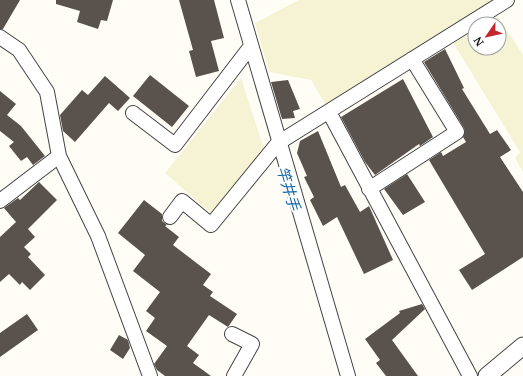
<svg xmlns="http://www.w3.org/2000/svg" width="523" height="376" font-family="'PT Serif','Noto Sans JP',serif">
<rect width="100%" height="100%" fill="#fffdf5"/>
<!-- farmland -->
<path fill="#f6f3d4" d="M 299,0 L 493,0 L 327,107 L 311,80 L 269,72 L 255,23 Z
M 495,12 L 523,55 L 523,172 L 515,158 L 520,152 L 452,41 L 475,26 L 475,48 L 499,48 L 499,24 L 478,24 Z
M 241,78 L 264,149 L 211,213 L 165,173 Z"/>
<!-- building -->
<path fill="#5a524d" d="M 0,0 L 20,0 L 3,29 L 0,29 Z
M 56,0 L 113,0 L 107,21 L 101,20 L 98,29 L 77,22 L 80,11 L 56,4 Z
M 179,0 L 214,0 L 224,38 L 211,41 L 219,71 L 196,77 L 189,51 L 193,50 Z
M 445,49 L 464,88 L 462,89 L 490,134 L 497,130 L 511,150 L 500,157 L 523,192 L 523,257 L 472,290 L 459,270 L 485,254 L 429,160 L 441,152 L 443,156 L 466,142 L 463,137 L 465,132 L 464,128 L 424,62 Z
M 150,75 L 189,106 L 172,127 L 133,96 Z
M 105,76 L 130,98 L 118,111 L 109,103 L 75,142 L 63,131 L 60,115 L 82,90 L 88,95 Z
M 403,79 L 433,137 L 420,146 L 419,144 L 375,175 L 365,162 L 341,117 Z
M 288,80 L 300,109 L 293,111 L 295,118 L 282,119 L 271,82 Z
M 0,91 L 16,104 L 7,115 L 21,126 L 45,156 L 33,165 L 27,157 L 21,161 L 9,146 L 14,142 L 0,131 Z
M 318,131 L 341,187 L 345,185 L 360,212 L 369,206 L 393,260 L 364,274 L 337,217 L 323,226 L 310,200 L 314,197 L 304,177 L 307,176 L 297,153 L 300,141 Z
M 407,174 L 425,202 L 403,215 L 384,189 Z
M 39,182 L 57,200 L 28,229 L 35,237 L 24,247 L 31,254 L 28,257 L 45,275 L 30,290 L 22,282 L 20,285 L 9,274 L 0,282 L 0,237 L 16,222 L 4,208 L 18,198 L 20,200 Z
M 144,200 L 162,214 L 162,221 L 167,225 L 165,226 L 179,237 L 173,245 L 211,274 L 203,285 L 213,292 L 210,296 L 237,314 L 228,327 L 209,315 L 187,346 L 199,355 L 193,363 L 211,376 L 165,376 L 157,370 L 154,364 L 167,346 L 146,331 L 155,318 L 146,311 L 160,292 L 133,271 L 145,255 L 118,233 Z
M 422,304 L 425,309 L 392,340 L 418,376 L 386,376 L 376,363 L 380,360 L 365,339 L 400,313 L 399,311 Z
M 27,314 L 38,330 L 0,357 L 0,333 Z
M 119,335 L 128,340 L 130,348 L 123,359 L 110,350 Z"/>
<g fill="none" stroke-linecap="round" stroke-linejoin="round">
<defs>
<path id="minor" d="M 238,0 L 348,376
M 0,37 L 19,50 L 47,92 L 59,156 L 98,236 L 150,376
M 329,112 L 470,376
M 133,113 L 175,145 L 251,46
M 369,189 L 457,132 L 412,59
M 0,201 L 59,156
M 170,217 L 182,201 L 211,225 L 278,143 L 507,0
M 232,334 L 252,344 L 234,376"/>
<path id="tertiary" d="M 487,376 L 523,346"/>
</defs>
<!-- minor casing -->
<use href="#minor" stroke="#444" stroke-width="16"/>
<!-- tertiary casing -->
<use href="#tertiary" stroke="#444" stroke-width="19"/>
<!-- minor -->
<use href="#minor" stroke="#fff" stroke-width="14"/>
<!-- tertiary -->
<use href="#tertiary" stroke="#fff" stroke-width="17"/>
</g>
<g text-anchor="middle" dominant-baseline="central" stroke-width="4" stroke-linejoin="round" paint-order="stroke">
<!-- water labels -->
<g font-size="15" font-style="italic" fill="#1768a6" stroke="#fff">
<text transform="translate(289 188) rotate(73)">竿井手</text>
</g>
</g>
<!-- north arrow -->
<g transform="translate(487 36) rotate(236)"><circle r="19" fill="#ffffff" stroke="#a0a0a0"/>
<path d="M0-3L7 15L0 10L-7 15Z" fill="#c4262e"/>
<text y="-6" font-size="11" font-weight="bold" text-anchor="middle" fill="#111111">N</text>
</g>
</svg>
